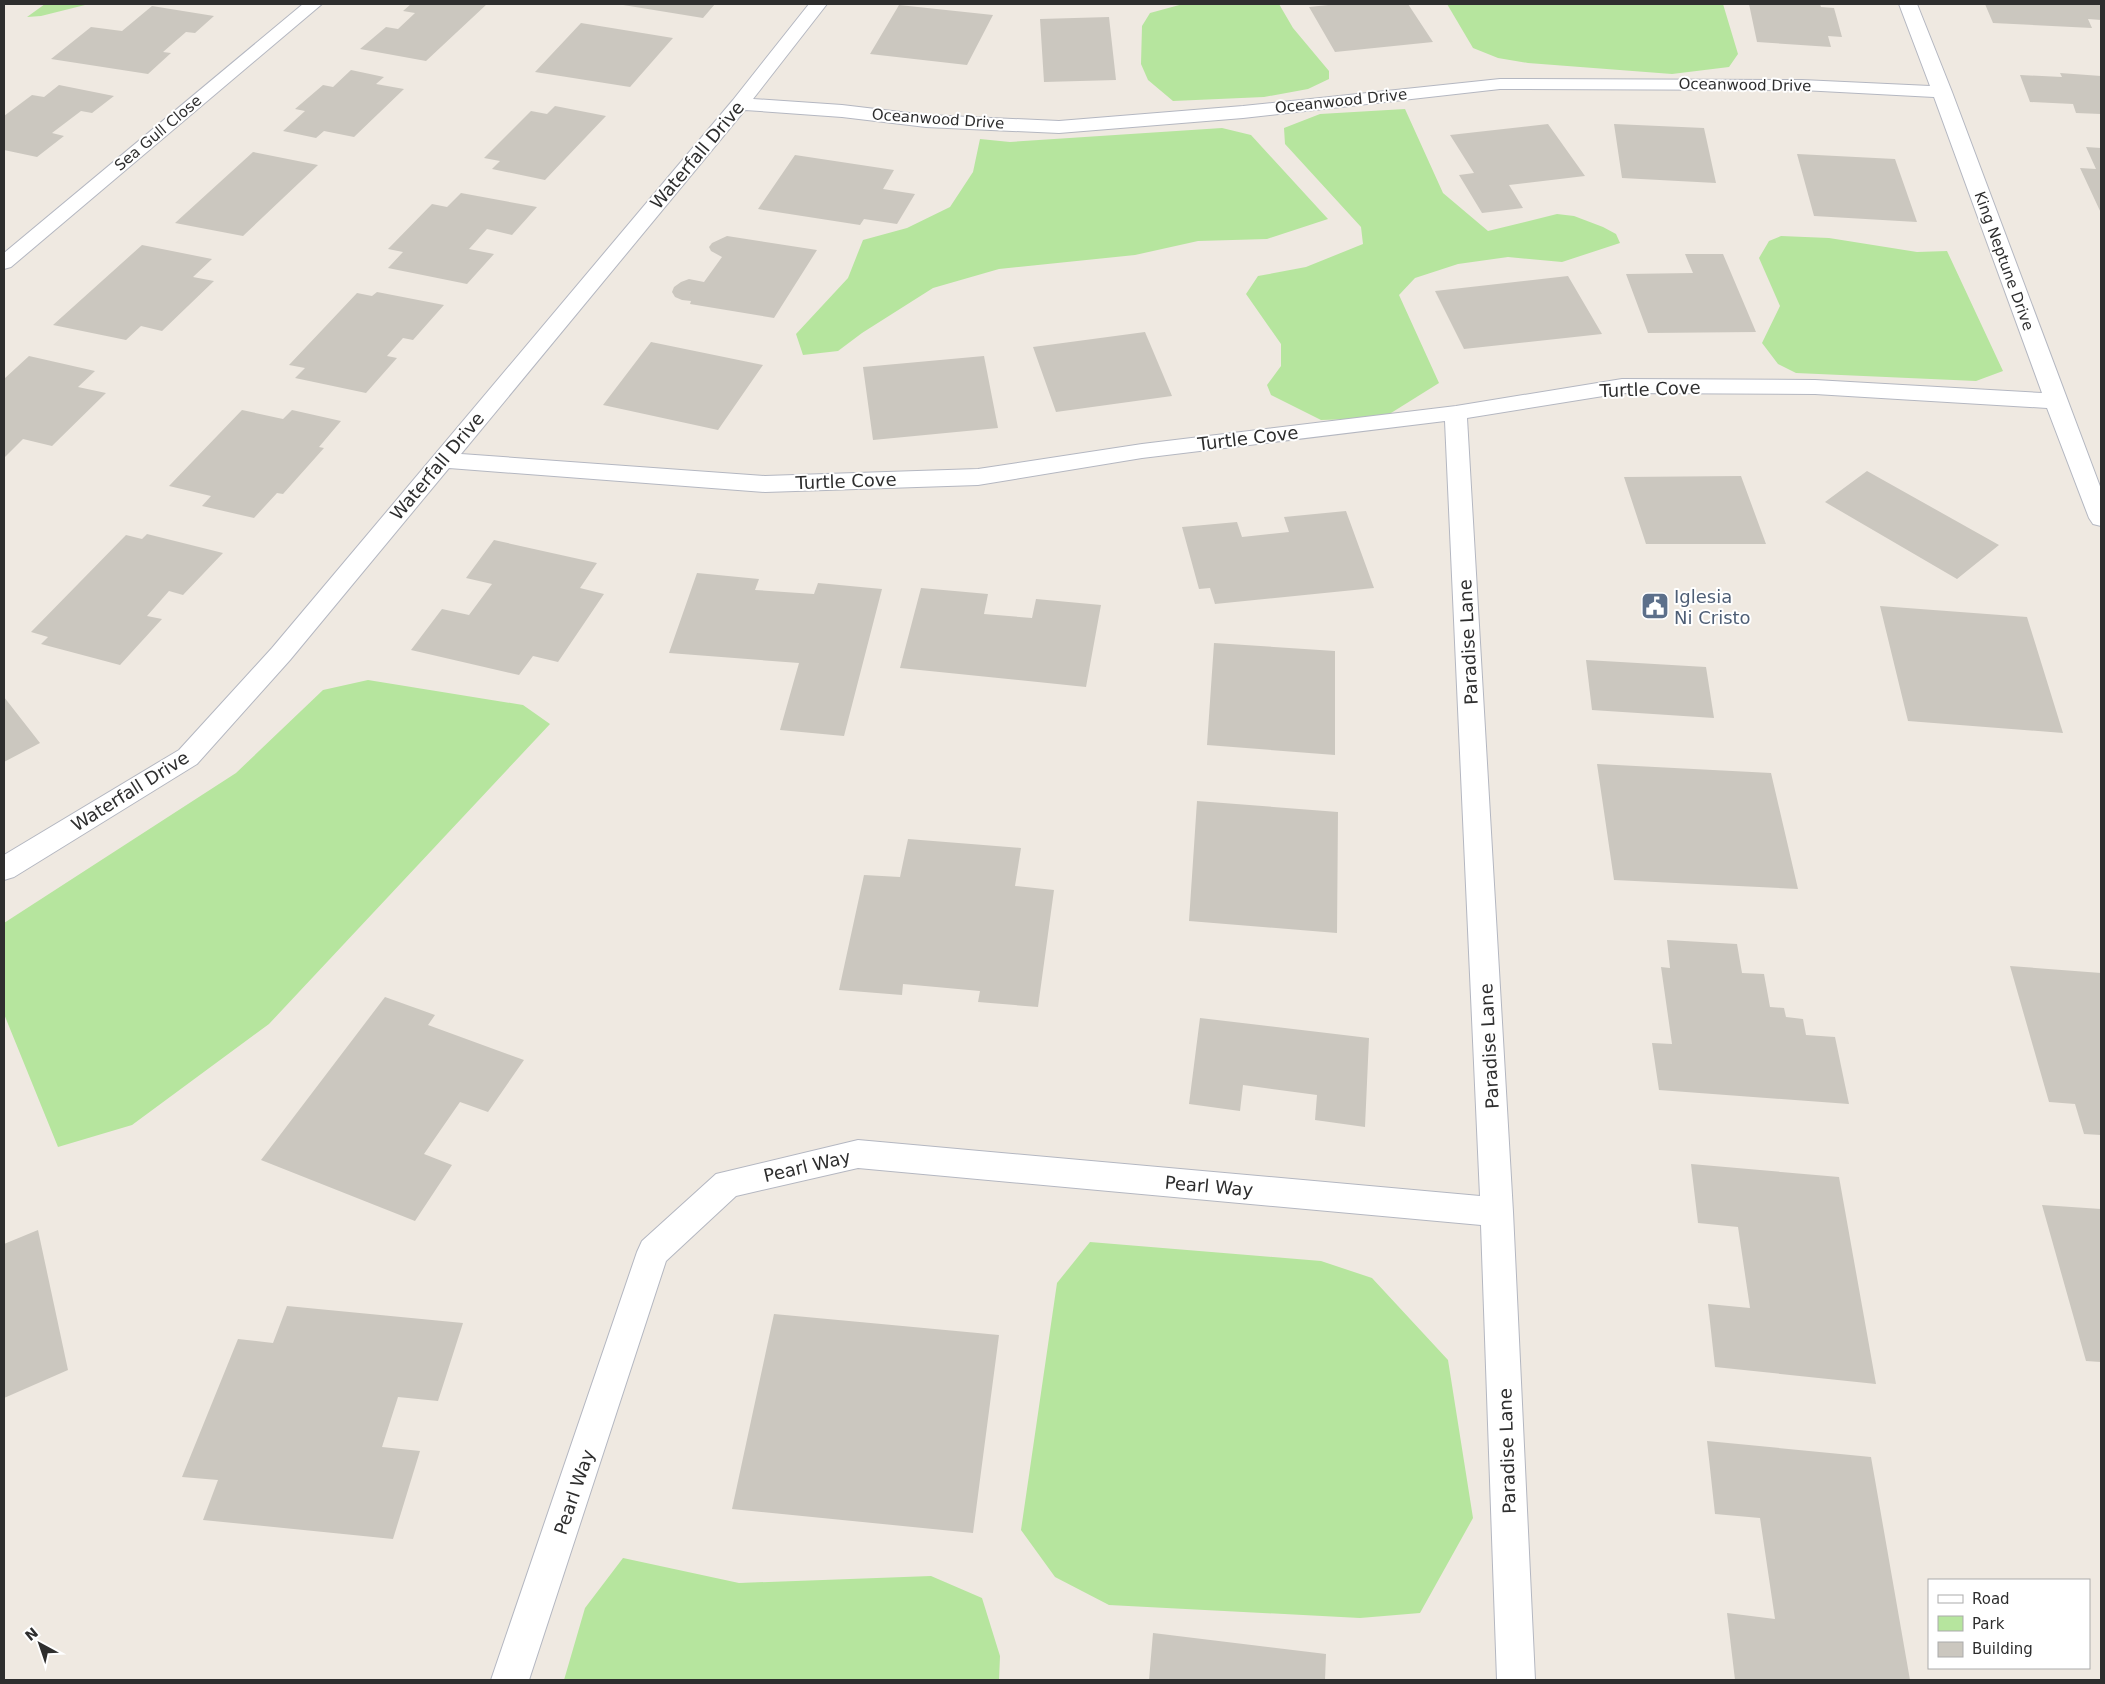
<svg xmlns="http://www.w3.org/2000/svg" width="2105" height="1684" font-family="'DejaVu Sans',sans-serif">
<rect width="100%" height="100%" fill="#efe9e1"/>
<!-- green -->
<path fill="#b6e59e" d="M 45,4 L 89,4 L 41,16 L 27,17 Z
M 1183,4 L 1279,4 L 1293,28 L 1329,71 L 1329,79 L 1308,89 L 1264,97 L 1173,101 L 1148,80 L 1141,64 L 1142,26 L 1150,13 Z
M 1447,4 L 1723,4 L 1738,54 L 1729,67 L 1672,74 L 1528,63 L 1498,58 L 1473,48 Z
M 1405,109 L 1443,193 L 1488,231 L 1557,214 L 1574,216 L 1603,227 L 1616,234 L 1620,243 L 1562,262 L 1508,257 L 1458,264 L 1415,278 L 1399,295 L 1439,383 L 1383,418 L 1321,420 L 1271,395 L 1267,385 L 1281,366 L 1281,344 L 1246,294 L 1258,276 L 1306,267 L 1363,244 L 1361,227 L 1285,144 L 1284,128 L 1320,114 Z
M 1222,128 L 1251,135 L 1328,219 L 1267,239 L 1198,241 L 1135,255 L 999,269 L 933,288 L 862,333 L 838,351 L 803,355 L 796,334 L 848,278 L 863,240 L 907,228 L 950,207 L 973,172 L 980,139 L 1010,142 Z
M 1781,236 L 1829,238 L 1917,252 L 1947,251 L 2003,371 L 1976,381 L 1796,373 L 1778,364 L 1762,343 L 1780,306 L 1759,258 L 1769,241 Z
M 368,680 L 523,705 L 550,724 L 269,1024 L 132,1125 L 58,1147 L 4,1014 L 4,923 L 236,773 L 323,690 Z
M 1090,1242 L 1321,1261 L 1372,1278 L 1448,1360 L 1473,1518 L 1420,1613 L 1360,1618 L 1109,1605 L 1055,1577 L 1021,1530 L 1057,1283 Z
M 623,1558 L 739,1583 L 931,1576 L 982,1598 L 1000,1656 L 999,1680 L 564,1680 L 585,1608 Z"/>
<!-- building -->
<path fill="#cbc7bf" d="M 411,4 L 487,4 L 426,61 L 360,49 L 386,27 L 398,29 L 415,13 L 403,11 Z
M 617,4 L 715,4 L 703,18 Z
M 1338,4 L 1408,4 L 1433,42 L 1335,52 L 1309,7 Z
M 1749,4 L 1820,4 L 1821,7 L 1834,8 L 1842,37 L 1828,36 L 1831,47 L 1757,42 Z
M 1985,4 L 2101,4 L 2101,20 L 2088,19 L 2092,28 L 1993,23 Z
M 899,5 L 993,15 L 967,65 L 870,54 Z
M 152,6 L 214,16 L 195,33 L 186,32 L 163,52 L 171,53 L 148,74 L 51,59 L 91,27 L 122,31 Z
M 1109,17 L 1116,80 L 1044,82 L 1040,19 Z
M 581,23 L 673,38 L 630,87 L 535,72 Z
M 351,70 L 384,77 L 376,84 L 404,89 L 354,137 L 324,131 L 316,138 L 283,131 L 305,111 L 295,109 L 323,85 L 333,87 Z
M 2060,73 L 2101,76 L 2101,114 L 2076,113 L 2073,104 L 2030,102 L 2020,75 L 2062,77 Z
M 59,85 L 114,96 L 92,113 L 81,111 L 52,133 L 64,136 L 37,157 L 4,150 L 4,116 L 32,95 L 44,97 Z
M 555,106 L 606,116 L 545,180 L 492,169 L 500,161 L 484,158 L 531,111 L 547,114 Z
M 1548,124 L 1585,176 L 1509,185 L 1523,208 L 1482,213 L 1459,175 L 1474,173 L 1450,135 Z
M 1614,124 L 1704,128 L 1716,183 L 1622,178 Z
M 2086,147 L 2101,148 L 2101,213 L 2080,168 L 2096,169 Z
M 253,152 L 318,165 L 243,236 L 175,223 Z
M 1797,154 L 1895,159 L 1917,222 L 1814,216 Z
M 795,155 L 894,170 L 883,189 L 915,194 L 897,224 L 864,219 L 860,225 L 758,209 Z
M 461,193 L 537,207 L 512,235 L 487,229 L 469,249 L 494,254 L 467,284 L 388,268 L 403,252 L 388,249 L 432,204 L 447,207 Z
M 727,236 L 817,250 L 774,318 L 690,304 L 691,301 L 682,300 L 675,297 L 672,292 L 674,287 L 681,282 L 689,279 L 704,282 L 722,257 L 711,251 L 709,247 L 712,243 Z
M 142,245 L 212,259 L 193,277 L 214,281 L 162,331 L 141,326 L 126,340 L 53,325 Z
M 1685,254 L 1723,254 L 1756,332 L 1648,333 L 1626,274 L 1693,273 Z
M 1568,276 L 1602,334 L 1464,349 L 1435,291 Z
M 377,292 L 444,305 L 413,340 L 403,338 L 387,356 L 397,358 L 366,393 L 295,378 L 305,368 L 289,365 L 357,293 L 372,296 Z
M 1145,332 L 1172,396 L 1056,412 L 1033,347 Z
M 651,342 L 763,365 L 718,430 L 603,405 Z
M 29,356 L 95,371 L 78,387 L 106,393 L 52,446 L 23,439 L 4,458 L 4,379 Z
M 984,356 L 998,428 L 873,440 L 863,367 Z
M 242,410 L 283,419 L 292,410 L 341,421 L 319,447 L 324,448 L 283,494 L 277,493 L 254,518 L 202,506 L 211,496 L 169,486 Z
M 1867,471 L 1999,545 L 1957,579 L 1825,502 Z
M 1741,476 L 1766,544 L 1646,544 L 1624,477 Z
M 1346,511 L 1374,588 L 1215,604 L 1210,588 L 1199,589 L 1182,527 L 1237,522 L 1242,537 L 1289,532 L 1284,517 Z
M 147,534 L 223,553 L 183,595 L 169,591 L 147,616 L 162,619 L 120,665 L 41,644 L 48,637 L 31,632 L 126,535 L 142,539 Z
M 494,540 L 597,563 L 580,588 L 604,594 L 558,662 L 533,656 L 519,675 L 411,650 L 442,609 L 469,615 L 492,584 L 466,578 Z
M 697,573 L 759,579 L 755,590 L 814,594 L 818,583 L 882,589 L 844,736 L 780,730 L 799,663 L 669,653 Z
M 921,588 L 988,594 L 984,614 L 1032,618 L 1036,599 L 1101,605 L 1086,687 L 900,668 Z
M 1880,606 L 2027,617 L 2063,733 L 1908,721 Z
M 1214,643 L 1335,651 L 1335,755 L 1207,745 Z
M 1586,660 L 1706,667 L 1714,718 L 1592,710 Z
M 4,697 L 40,743 L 4,762 Z
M 1597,764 L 1771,773 L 1798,889 L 1614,880 Z
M 1197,801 L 1338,812 L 1337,933 L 1189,921 Z
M 908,839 L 1021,848 L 1015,886 L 1054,890 L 1038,1007 L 978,1002 L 980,991 L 903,984 L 902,995 L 839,990 L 864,875 L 900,877 Z
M 1667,940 L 1737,944 L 1742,973 L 1764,974 L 1770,1007 L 1784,1008 L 1786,1017 L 1803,1019 L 1806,1035 L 1835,1037 L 1849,1104 L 1659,1090 L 1652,1043 L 1672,1044 L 1661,967 L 1670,968 Z
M 2010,966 L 2101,973 L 2101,1135 L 2084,1134 L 2075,1104 L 2049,1102 Z
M 385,997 L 435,1015 L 428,1025 L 524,1060 L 488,1112 L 460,1102 L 424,1154 L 452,1165 L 415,1221 L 261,1160 Z
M 1200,1018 L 1369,1038 L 1365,1127 L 1315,1120 L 1317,1095 L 1243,1085 L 1240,1111 L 1189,1104 Z
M 1691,1164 L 1839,1177 L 1876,1384 L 1715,1367 L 1708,1304 L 1750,1308 L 1738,1227 L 1698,1223 Z
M 2042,1205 L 2101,1209 L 2101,1362 L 2086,1361 Z
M 38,1230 L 68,1370 L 4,1398 L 4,1244 Z
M 287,1306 L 463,1323 L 438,1401 L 398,1397 L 382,1447 L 420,1451 L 393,1539 L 203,1520 L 218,1480 L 182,1477 L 238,1339 L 273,1343 Z
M 774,1314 L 999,1335 L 973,1533 L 732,1509 Z
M 1707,1441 L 1871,1457 L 1910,1680 L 1735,1680 L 1727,1613 L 1775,1619 L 1760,1518 L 1715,1514 Z
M 1153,1633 L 1326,1654 L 1325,1680 L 1149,1680 Z"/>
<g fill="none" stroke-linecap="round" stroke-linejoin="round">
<defs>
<path id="minor" d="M 303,4 L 322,4 L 11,267 L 4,269 L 4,253 Z
M 809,4 L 827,4 L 753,99 L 842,105 L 926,115 L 1059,121 L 1243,106 L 1500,79 L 1802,80 L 1930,86 L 1899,4 L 1917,4 L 1952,92 L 2101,489 L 2101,526 L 2093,524 L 2089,518 L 2047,408 L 1815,394 L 1622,393 L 1467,418 L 1513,1212 L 1535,1680 L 1497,1680 L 1481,1225 L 858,1168 L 736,1196 L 666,1261 L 529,1680 L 491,1680 L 637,1252 L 642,1241 L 716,1174 L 858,1140 L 1480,1196 L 1445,421 L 1142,458 L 978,485 L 765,492 L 449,468 L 290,660 L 197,764 L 14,877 L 4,880 L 4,855 L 179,750 L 272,648 L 733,100 ZM 1500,89 L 1802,90 L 1934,97 L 2042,393 L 1815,380 L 1622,379 L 1456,406 L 1142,444 L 978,469 L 765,476 L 461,454 L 745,110 L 842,117 L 926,127 L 1059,133 L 1243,118 Z"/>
</defs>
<!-- minor casing -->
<use href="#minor" stroke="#b4b7c1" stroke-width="2"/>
<!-- minor -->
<use href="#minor" fill="#fff" fill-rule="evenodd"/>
</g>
<!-- icons -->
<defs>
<symbol id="civic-square" viewBox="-11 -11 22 22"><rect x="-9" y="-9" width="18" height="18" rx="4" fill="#5c6f8a" stroke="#fff"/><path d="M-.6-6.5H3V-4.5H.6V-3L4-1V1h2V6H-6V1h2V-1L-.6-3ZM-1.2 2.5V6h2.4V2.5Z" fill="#fff"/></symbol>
</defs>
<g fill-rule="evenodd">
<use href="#civic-square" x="1639" y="590" width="32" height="32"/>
</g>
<g text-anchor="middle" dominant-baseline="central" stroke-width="4" stroke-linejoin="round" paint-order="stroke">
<!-- far-street labels -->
<g font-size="15" fill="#2e2e2e" stroke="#fff">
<text transform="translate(1745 85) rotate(1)">Oceanwood Drive</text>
<text transform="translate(1341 101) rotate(-6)">Oceanwood Drive</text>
<text transform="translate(938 119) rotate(4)">Oceanwood Drive</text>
<text transform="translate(158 133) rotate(-40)">Sea Gull Close</text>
<text transform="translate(2004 261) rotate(70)">King Neptune Drive</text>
</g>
<!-- street labels -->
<g font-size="18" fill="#2e2e2e" stroke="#fff">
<text transform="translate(697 155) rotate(-50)">Waterfall Drive</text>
<text transform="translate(1650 389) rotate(-2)">Turtle Cove</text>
<text transform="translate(1248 438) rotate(-7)">Turtle Cove</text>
<text transform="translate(437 466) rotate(-50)">Waterfall Drive</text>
<text transform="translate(846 481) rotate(-2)">Turtle Cove</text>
<text transform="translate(1468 642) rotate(-93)">Paradise Lane</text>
<text transform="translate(130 791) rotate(-32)">Waterfall Drive</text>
<text transform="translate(1489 1046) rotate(-93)">Paradise Lane</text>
<text transform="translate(807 1166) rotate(-13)">Pearl Way</text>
<text transform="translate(1209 1186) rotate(5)">Pearl Way</text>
<text transform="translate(1507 1451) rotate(-92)">Paradise Lane</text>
<text transform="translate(574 1492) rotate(-71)">Pearl Way</text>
</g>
<!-- service labels -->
<g font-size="18" fill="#4e5e75" stroke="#fff" text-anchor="start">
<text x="1674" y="596">Iglesia<tspan x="1674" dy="21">Ni Cristo</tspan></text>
</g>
</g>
<!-- border -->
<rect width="2105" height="1684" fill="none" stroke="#2e2e2e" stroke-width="10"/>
<!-- legend -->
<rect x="1928" y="1579" width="162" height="90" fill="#ffffff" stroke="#ababab"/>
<rect x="1938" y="1595" width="25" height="8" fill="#ffffff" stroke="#ababab"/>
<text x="1972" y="1604" font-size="15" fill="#2e2e2e">Road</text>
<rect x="1938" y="1616" width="25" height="15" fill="#b6e59e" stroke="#ababab"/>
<text x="1972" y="1629" font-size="15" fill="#2e2e2e">Park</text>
<rect x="1938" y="1642" width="25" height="15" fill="#cbc7bf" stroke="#ababab"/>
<text x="1972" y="1654" font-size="15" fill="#2e2e2e">Building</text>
<!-- north arrow -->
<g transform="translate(40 1644) rotate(320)" stroke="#ffffff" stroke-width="4" paint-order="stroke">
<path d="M0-4L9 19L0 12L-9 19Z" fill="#2e2e2e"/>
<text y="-8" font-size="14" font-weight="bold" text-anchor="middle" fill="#2e2e2e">N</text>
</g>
</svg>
